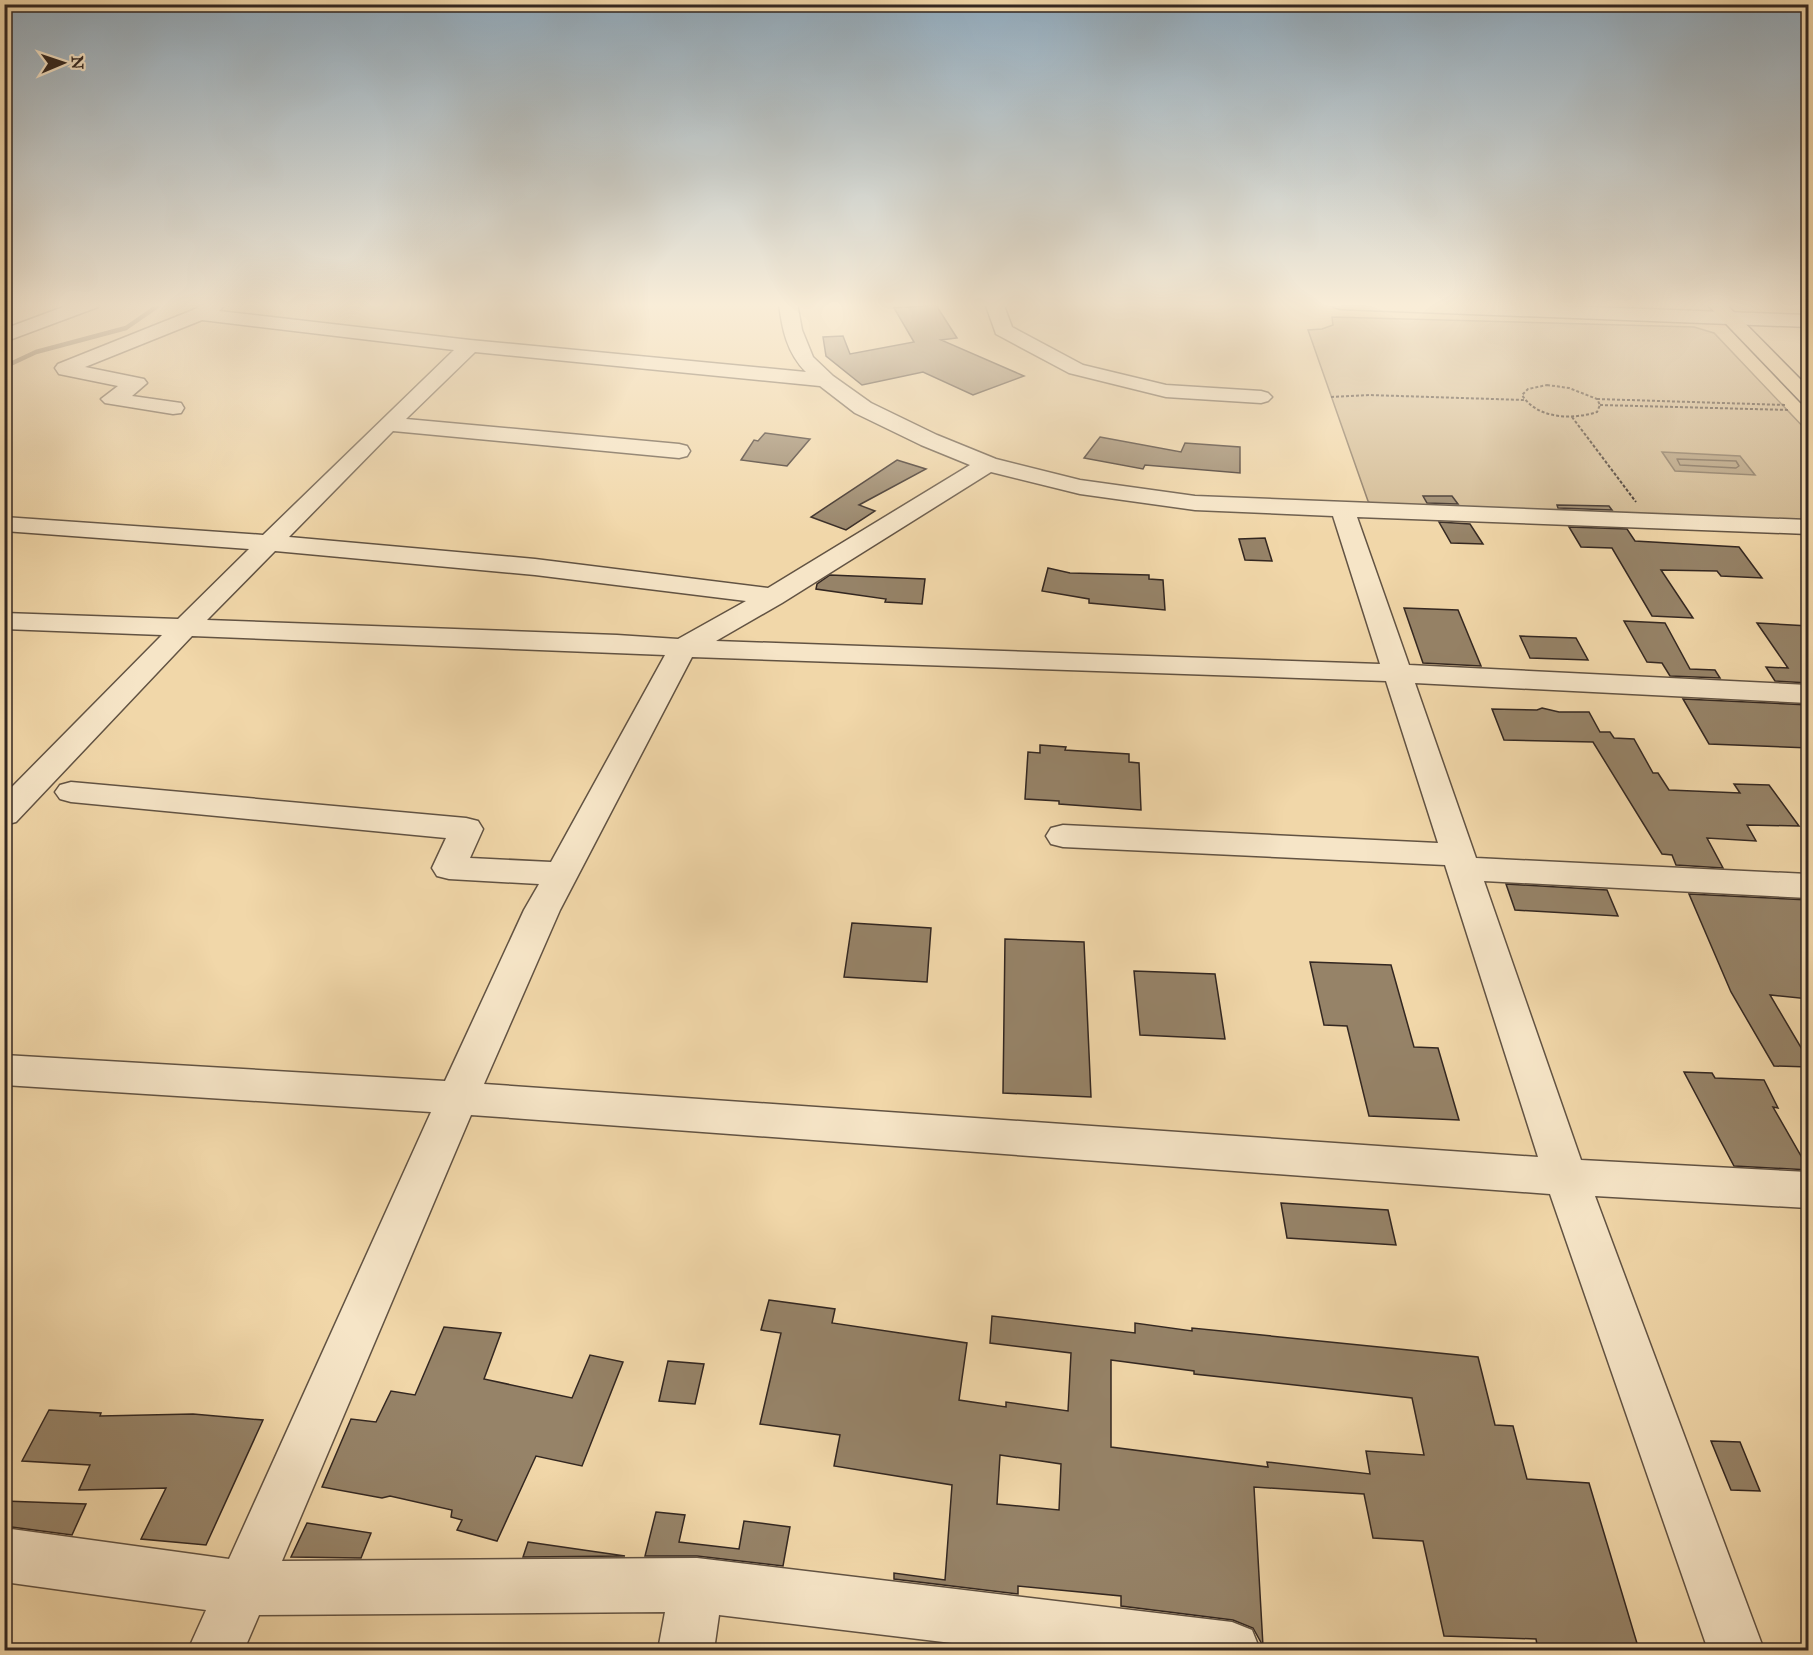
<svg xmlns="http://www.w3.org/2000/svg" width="1813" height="1655" font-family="'IM FELL Great Primer',serif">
<rect width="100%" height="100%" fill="#f1d7a9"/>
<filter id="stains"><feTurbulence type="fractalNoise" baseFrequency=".00333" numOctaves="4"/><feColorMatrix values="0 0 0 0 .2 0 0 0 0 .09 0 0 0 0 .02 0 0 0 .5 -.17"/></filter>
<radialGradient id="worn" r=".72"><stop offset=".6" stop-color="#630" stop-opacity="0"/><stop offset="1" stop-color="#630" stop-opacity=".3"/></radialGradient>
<!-- green -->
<path fill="#d1b992" stroke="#82705a" stroke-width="1.5" d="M 1332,317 L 1694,327 L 1714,333 L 1808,432 L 1808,521 L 1373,506 L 1368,501 L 1308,330 L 1322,329 L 1333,325 Z"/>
<!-- water -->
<path fill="#b09b7b" stroke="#7e6d57" stroke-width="1.5" d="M 1662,452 L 1740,456 L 1755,475 L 1675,471 Z"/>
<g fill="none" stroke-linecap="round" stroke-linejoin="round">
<!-- shore -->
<path stroke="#72614e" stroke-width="1.5" d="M 1677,459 L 1736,461 L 1739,466 L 1736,468 L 1680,465 Z"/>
<!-- stream -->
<path stroke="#7e6d57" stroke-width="4.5" d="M 4,367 L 36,352 L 126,328 L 162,303"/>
</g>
<!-- building -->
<path fill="#968368" stroke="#332721" stroke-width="1.5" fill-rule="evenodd" d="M 936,305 L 957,338 L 941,340 L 1024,376 L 973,395 L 923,372 L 862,385 L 826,356 L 823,337 L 843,336 L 850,354 L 914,342 L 894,308 Z
M 765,433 L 810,439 L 787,466 L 741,460 L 754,440 L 758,441 Z
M 1100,437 L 1181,452 L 1185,443 L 1240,447 L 1240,473 L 1145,465 L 1143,469 L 1084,458 Z
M 897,460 L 926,469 L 859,505 L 875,511 L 846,530 L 811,517 Z
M 1423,496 L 1452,496 L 1458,504 L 1427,503 Z
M 1557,505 L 1609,506 L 1612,510 L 1558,508 Z
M 1439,522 L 1470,524 L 1483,544 L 1451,543 Z
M 1569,527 L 1627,529 L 1635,541 L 1739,547 L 1762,578 L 1721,576 L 1717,571 L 1661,570 L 1693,618 L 1652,616 L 1612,548 L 1581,547 Z
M 1265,538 L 1272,561 L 1245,560 L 1239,539 Z
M 1048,568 L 1070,573 L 1149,575 L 1149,579 L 1163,580 L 1165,610 L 1089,603 L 1089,599 L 1042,591 Z
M 830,575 L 925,579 L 922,604 L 885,602 L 886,599 L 816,589 L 817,584 Z
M 1404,608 L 1458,610 L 1481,666 L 1423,663 Z
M 1624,621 L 1665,623 L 1690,669 L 1715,670 L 1720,678 L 1670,676 L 1662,663 L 1647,662 Z
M 1757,623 L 1809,626 L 1809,683 L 1775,681 L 1766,667 L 1788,668 Z
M 1520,636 L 1576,638 L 1588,660 L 1530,658 Z
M 1683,699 L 1809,705 L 1809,748 L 1709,744 Z
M 1542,708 L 1559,712 L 1589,712 L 1600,732 L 1610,732 L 1614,738 L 1634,739 L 1653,773 L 1658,773 L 1669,790 L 1740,793 L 1734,784 L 1769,785 L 1799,826 L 1747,825 L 1756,841 L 1707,838 L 1723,868 L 1676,865 L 1672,855 L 1662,854 L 1593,742 L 1504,740 L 1492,709 L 1537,710 Z
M 1040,745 L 1066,747 L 1065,750 L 1129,754 L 1129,762 L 1139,763 L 1141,810 L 1059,804 L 1059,801 L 1025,799 L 1028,752 L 1040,753 Z
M 1506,884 L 1607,890 L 1618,916 L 1515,910 Z
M 1689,894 L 1809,900 L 1809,999 L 1770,995 L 1809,1061 L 1809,1067 L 1774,1066 L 1731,992 Z
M 852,923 L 931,928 L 927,982 L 844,977 Z
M 1005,939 L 1084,942 L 1091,1097 L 1003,1093 Z
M 1310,962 L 1391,965 L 1414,1047 L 1438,1048 L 1459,1120 L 1369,1116 L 1347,1026 L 1324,1025 Z
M 1134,971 L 1215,974 L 1225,1039 L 1140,1035 Z
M 1684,1072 L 1712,1073 L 1715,1078 L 1764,1080 L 1778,1108 L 1773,1107 L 1809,1170 L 1734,1166 Z
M 1281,1203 L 1388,1210 L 1396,1245 L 1287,1238 Z
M 769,1300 L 835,1309 L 832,1323 L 967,1343 L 959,1400 L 1006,1407 L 1006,1402 L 1068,1411 L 1071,1353 L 990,1343 L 992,1316 L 1135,1333 L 1135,1323 L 1192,1331 L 1192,1328 L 1478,1357 L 1495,1425 L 1513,1426 L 1527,1479 L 1589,1483 L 1639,1650 L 1538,1650 L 1536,1639 L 1444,1636 L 1423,1541 L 1373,1538 L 1364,1494 L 1254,1487 L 1263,1646 L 1253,1628 L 1233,1620 L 1121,1606 L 1121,1596 L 1018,1586 L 1018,1594 L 894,1579 L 894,1573 L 945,1580 L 952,1485 L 834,1466 L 840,1435 L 760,1424 L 781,1333 L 761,1330 ZM 1111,1360 L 1194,1371 L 1194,1374 L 1412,1398 L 1424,1455 L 1366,1451 L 1370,1474 L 1267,1462 L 1268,1467 L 1111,1447 ZM 1000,1455 L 1061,1464 L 1059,1510 L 997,1504 Z
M 444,1327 L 501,1333 L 484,1379 L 572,1398 L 590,1355 L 623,1362 L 582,1466 L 536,1456 L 497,1541 L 457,1530 L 462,1520 L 451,1517 L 452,1510 L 390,1496 L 382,1498 L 322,1487 L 351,1419 L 376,1422 L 391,1391 L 415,1395 Z
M 668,1361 L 704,1364 L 695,1404 L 659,1401 Z
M 49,1410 L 101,1413 L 100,1416 L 193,1414 L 263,1420 L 206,1545 L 141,1539 L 166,1488 L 79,1490 L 90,1465 L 22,1461 Z
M 1711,1441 L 1740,1442 L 1760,1491 L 1731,1490 Z
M 4,1501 L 86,1504 L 72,1535 L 4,1526 Z
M 656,1512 L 685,1515 L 679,1542 L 739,1549 L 744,1521 L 790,1527 L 783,1566 L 697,1556 L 645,1556 Z
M 307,1523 L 371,1533 L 361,1558 L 291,1557 Z
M 528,1542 L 625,1556 L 523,1557 Z"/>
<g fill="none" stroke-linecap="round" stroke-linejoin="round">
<defs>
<path id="minor" d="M 74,303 L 100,303 L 98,307 L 4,342 L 4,329 Z
M 205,303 L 227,303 L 219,311 L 470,340 L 806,372 C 787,353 782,329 779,303 L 797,303 L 802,330 L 813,357 L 833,376 L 871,403 L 937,435 L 996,459 L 1080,480 L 1195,496 L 1808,520 L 1808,534 L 1357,517 L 1409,665 L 1808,685 L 1808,703 L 1415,683 L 1476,858 L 1808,874 L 1808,898 L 1484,881 L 1581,1160 L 1808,1172 L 1808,1208 L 1595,1196 L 1764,1650 L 1708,1650 L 1550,1194 L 471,1115 L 282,1561 L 697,1558 L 1232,1622 L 1252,1630 L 1260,1650 L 1010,1650 L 719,1615 L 714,1650 L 658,1650 L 665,1612 L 259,1615 L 244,1650 L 188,1650 L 206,1610 L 4,1582 L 4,1528 L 229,1559 L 431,1112 L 4,1085 L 4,1055 L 445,1081 L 524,910 L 539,884 L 449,879 L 437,876 L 432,868 L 446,838 L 71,802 L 60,799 L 55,792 L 60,785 L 71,782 L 466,818 L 478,821 L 483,829 L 470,858 L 551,862 L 665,655 L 192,636 L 16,822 L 4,825 L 4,795 L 162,635 L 4,629 L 4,613 L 178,619 L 249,549 L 4,531 L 4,517 L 263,535 L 454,350 L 202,320 L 85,367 L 144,379 L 147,383 L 132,396 L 181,403 L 184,408 L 181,413 L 173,414 L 105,403 L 101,399 L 118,386 L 59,374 L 55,368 L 58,364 L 193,310 ZM 475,352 L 820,386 L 855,413 L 921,445 L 970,465 L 768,588 L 535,559 L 289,537 L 393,431 L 679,458 L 687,456 L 690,451 L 687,446 L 679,444 L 406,419 ZM 991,472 L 1080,494 L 1195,510 L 1333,516 L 1380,664 L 716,641 L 782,603 ZM 275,551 L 535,575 L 746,601 L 678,639 L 617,635 L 207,620 ZM 692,657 L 1386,681 L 1438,843 L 1063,825 L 1051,828 L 1046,836 L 1051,844 L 1063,847 L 1445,865 L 1538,1157 L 484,1084 L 560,910 Z
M 985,303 L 1003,303 L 1012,327 L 1083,365 L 1166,385 L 1261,391 L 1268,393 L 1272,397 L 1268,401 L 1261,403 L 1166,397 L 1069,373 L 996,334 Z
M 1332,303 L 1482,303 L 1808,315 L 1808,327 L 1341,309 L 1334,307 Z"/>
<path id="highway" d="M 1706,303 L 1725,303 L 1808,387 L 1808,404 L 1801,402 Z"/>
</defs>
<!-- minor casing -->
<use href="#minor" stroke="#625343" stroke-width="3"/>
<!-- highway casing -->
<use href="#highway" stroke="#332721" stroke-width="3"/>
<!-- path -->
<path stroke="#332721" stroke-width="2" stroke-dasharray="3 2" stroke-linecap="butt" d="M 1547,385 L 1569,388 L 1597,399 L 1600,405 L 1597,412 C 1572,420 1537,419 1522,395 L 1528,389 Z
M 1331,397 L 1369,395 L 1524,400
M 1597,399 L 1786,405
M 1600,405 L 1790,410
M 1572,417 L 1636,502"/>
<!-- minor -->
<use href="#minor" fill="#f6e5c7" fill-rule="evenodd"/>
<!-- highway -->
<use href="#highway" fill="#f1d7a9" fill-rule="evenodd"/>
</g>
<!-- sky -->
<linearGradient id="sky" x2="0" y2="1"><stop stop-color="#91aabc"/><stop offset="0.57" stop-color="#f9edd8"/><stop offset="1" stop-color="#f9edd8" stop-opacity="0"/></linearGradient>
<rect width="1813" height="535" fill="url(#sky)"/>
<!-- margin -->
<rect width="1813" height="1655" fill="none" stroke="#f1d7a9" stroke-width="24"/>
<rect x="6" y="6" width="1801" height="1643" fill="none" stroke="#332721" stroke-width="3"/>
<rect x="12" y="12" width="1789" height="1631" fill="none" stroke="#332721" stroke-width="1.5"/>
<!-- north arrow -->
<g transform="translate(63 63) rotate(88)" stroke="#f6e5c7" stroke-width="4.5" paint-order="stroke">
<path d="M0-4.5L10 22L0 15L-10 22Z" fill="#332721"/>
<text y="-9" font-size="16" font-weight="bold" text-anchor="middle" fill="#332721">N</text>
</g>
<rect width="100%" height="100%" filter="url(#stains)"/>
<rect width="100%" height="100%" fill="url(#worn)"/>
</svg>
